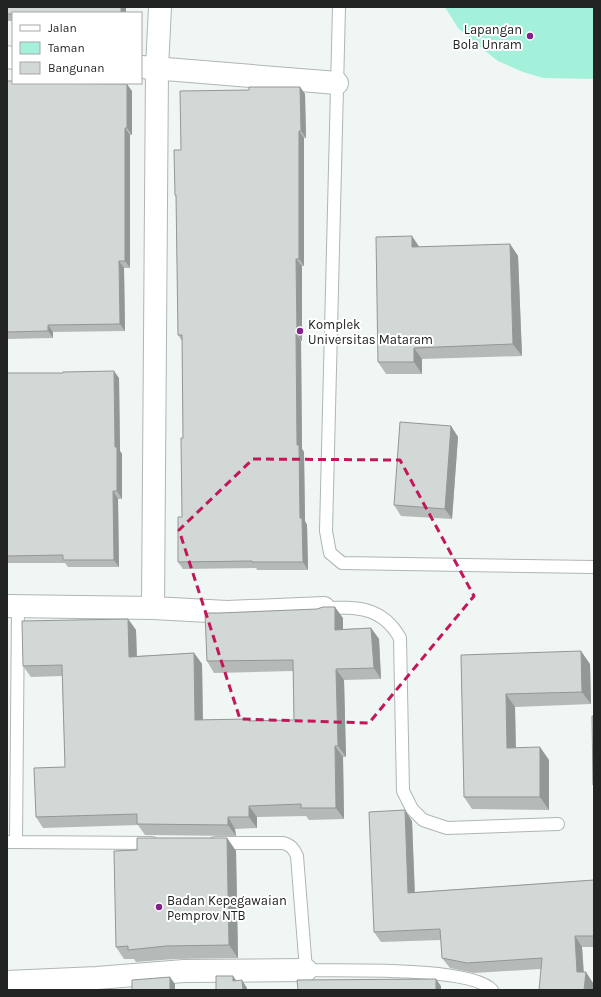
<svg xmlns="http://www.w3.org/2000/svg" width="601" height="997" font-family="Karla,sans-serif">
<rect width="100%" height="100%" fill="#eff6f4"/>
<!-- green -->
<path fill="#a3f1db" d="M 445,7 L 594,7 L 594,79 L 543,78 L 523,72 L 498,61 L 475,43 L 458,28 Z"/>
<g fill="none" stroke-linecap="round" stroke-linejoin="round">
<defs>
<path id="lane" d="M 339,7 L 326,531 L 330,553 L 342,563 L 594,567
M 324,608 C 357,607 382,606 400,638 L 403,791 L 412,809 L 423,820 L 447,828 L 558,824
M 7,842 L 16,842 L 18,606
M 16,842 L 152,843
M 215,843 L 283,843 C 291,845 294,849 297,856 L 306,970 C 341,971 471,966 492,990"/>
<path id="street" d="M 7,57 L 13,58
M 141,67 L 337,83
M 7,606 L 153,608 L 227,612 L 324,608
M 153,608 L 157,68 L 160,7
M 7,982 L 97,978 L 184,971 L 306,970"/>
</defs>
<!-- lane casing -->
<use href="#lane" stroke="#afb6b4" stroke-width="14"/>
<!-- street casing -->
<use href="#street" stroke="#afb6b4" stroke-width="24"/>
<!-- lane -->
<use href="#lane" stroke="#fff" stroke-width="12"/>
<!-- street -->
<use href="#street" stroke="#fff" stroke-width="22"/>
</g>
<!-- wall -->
<path fill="#b5bab8" d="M 7,7 L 126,7 L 126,13 L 13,13 L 13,21 L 7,21 Z
M 7,81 L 50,83 L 50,84 L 132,91 L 132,135 L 130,135 L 130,268 L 124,268 L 125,331 L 53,332 L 53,338 L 7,339 Z
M 300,87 L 305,94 L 306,138 L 304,138 L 304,266 L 302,266 L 302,341 L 301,341 L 302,449 L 304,452 L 305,521 L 307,525 L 308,570 L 257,570 L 256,568 L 183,569 L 178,562 L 182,517 L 183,438 L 182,341 L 178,335 L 176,197 L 175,195 L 181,150 L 249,90 Z
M 510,244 L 518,256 L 522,356 L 422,359 L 422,374 L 386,374 L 378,362 L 419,247 Z
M 7,373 L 119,378 L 120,451 L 122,454 L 122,499 L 118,499 L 119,567 L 68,567 L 65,563 L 7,563 Z
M 451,426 L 458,437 L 452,519 L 401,516 L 394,505 Z
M 343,618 L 343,629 L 371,628 L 379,639 L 381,679 L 344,680 L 346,757 L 343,757 L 344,819 L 309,820 L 306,816 L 257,817 L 257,828 L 235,829 L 236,836 L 145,835 L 138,825 L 43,828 L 36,817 L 65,767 L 62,676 L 31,677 L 23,666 L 128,619 L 136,630 L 137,656 L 194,653 L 202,664 L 203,720 L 250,721 L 294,720 L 293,671 L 214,673 L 207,661 Z
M 461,655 L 590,664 L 591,704 L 515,707 L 516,748 L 549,760 L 549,810 L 472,809 L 464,797 Z
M 412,821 L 415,892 L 594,880 L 594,947 L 582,947 L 584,972 L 593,983 L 541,969 L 474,973 L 450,968 L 442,958 L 441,940 L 381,942 L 374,932 Z
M 227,838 L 236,851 L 238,958 L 175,959 L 136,962 L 134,959 L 124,959 L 116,947 L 137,850 Z"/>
<!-- shaded-wall -->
<path fill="#939796" d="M 121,7 L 126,7 L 126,13 L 121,13 Z
M 127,84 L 132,91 L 132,135 L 127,128 Z
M 300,87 L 305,94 L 306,138 L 301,131 Z
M 125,128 L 130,135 L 130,268 L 125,261 Z
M 299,131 L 304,138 L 304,266 L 299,259 Z
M 412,236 L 420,248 L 412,247 Z
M 510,244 L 518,256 L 522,356 L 513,344 Z
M 296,259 L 302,266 L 302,341 L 297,334 Z
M 119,261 L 124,268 L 125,331 L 120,324 Z
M 48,325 L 53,332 L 53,338 L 48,331 Z
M 296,334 L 301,341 L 302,449 L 304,452 L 305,521 L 307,525 L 308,570 L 303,562 L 300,518 L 297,445 Z
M 414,348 L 422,359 L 422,374 L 414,362 Z
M 114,371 L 119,378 L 120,451 L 122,454 L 122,499 L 117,491 L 115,447 Z
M 451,426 L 458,437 L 452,519 L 445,509 Z
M 113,491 L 118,499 L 119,567 L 114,560 Z
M 335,607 L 343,618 L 343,641 L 335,630 Z
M 128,619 L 136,630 L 137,668 L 129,657 Z
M 371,628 L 379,639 L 381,679 L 374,668 Z
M 581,651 L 590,664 L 591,704 L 582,692 Z
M 194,653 L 202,664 L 203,731 L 195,720 Z
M 336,669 L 344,680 L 346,757 L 338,746 Z
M 506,694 L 515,707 L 516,760 L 507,748 Z
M 335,746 L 343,757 L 344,819 L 336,808 Z
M 540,747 L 549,760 L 549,810 L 540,797 Z
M 249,806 L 257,817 L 257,828 L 249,817 Z
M 405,810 L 412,821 L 415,903 L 408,893 Z
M 228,817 L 235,829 L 236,836 L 228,825 Z
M 227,838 L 236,851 L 238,958 L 229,945 Z
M 575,936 L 582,947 L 584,982 L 577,972 Z
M 586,972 L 593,983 L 593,990 L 584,990 Z
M 233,976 L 238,983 L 233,981 Z
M 170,977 L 175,984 L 175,990 L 170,990 Z
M 436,979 L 441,986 L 441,990 L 436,990 Z
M 242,980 L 247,988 L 247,990 L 243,990 Z"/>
<!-- building -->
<path fill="#d2d8d6" stroke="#939796" d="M 7,7 L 121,7 L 121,13 L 13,13 L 13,14 L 7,14 Z
M 7,81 L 13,81 L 13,83 L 127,84 L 127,128 L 125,128 L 125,261 L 119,261 L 120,324 L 48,325 L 48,331 L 7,332 Z
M 249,87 L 300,87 L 301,131 L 299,131 L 299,259 L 296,259 L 297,334 L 296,334 L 297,445 L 299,445 L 300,518 L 302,518 L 303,562 L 252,562 L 252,561 L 178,562 L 178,517 L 182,517 L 181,438 L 183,438 L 182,335 L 178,335 L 176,195 L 175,195 L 174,150 L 181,150 L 180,91 L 249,90 Z
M 412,236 L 412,247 L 510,244 L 513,344 L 414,348 L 414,362 L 378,362 L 376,237 Z
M 114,371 L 115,447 L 117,447 L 117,491 L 113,491 L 114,560 L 63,560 L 63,555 L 7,556 L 7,373 L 63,373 L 63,372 Z
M 400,422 L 451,426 L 445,509 L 394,505 Z
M 323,607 L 335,607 L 335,630 L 371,628 L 374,668 L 336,669 L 338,746 L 335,746 L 336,808 L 301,808 L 301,804 L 249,806 L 249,817 L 228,817 L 228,825 L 137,824 L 137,814 L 36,817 L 34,768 L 65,767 L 62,665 L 23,666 L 22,621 L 128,619 L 129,657 L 194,653 L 195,720 L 249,719 L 249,721 L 294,720 L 293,660 L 207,661 L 205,613 L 220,613 L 317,609 Z
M 581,651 L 582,692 L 506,694 L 507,748 L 540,747 L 540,797 L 464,797 L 461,655 Z
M 592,716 L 594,716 L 594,785 L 593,785 Z
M 405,810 L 408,893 L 594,880 L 594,936 L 575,936 L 577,972 L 586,972 L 584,990 L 539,990 L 542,958 L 467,963 L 442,958 L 440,929 L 374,932 L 369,812 Z
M 137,838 L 227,838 L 229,945 L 166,946 L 128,950 L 128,946 L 116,947 L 114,851 L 137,850 Z
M 216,976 L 233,976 L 233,981 L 242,980 L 243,990 L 216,990 Z
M 170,977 L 170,990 L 132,990 L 132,980 Z
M 436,979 L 436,990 L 298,990 L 297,980 Z"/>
<!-- marked area -->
<path fill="none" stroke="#c2185b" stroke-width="3" stroke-dasharray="8 5" stroke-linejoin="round" d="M 253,459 L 400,460 L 474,596 L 369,723 L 240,719 L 179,530 Z"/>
<!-- markers -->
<g fill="#84228c" stroke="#fff" stroke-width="1.5">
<circle cx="530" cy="36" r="4"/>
<circle cx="300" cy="331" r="4"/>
<circle cx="159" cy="907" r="4"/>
</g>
<g text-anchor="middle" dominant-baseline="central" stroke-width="4" stroke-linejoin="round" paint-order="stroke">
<!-- poi labels -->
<g font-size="13" fill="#212423" stroke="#fff" text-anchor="start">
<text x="522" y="29" text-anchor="end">Lapangan<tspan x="522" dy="15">Bola Unram</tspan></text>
<text x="308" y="324">Komplek<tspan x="308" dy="15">Universitas Mataram</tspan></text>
<text x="167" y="900">Badan Kepegawaian<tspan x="167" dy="15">Pemprov NTB</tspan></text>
</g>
</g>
<!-- border -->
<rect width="601" height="997" fill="none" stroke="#212423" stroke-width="16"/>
<!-- legend -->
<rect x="12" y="12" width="130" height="72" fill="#ffffff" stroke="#a6a7a7"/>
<rect x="20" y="25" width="20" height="6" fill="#ffffff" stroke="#a6a7a7"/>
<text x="48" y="32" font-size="12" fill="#212423">Jalan</text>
<rect x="20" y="42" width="20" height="12" fill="#a3f1db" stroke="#a6a7a7"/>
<text x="48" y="52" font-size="12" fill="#212423">Taman</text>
<rect x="20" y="62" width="20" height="12" fill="#d2d8d6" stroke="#a6a7a7"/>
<text x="48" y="72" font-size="12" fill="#212423">Bangunan</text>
</svg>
